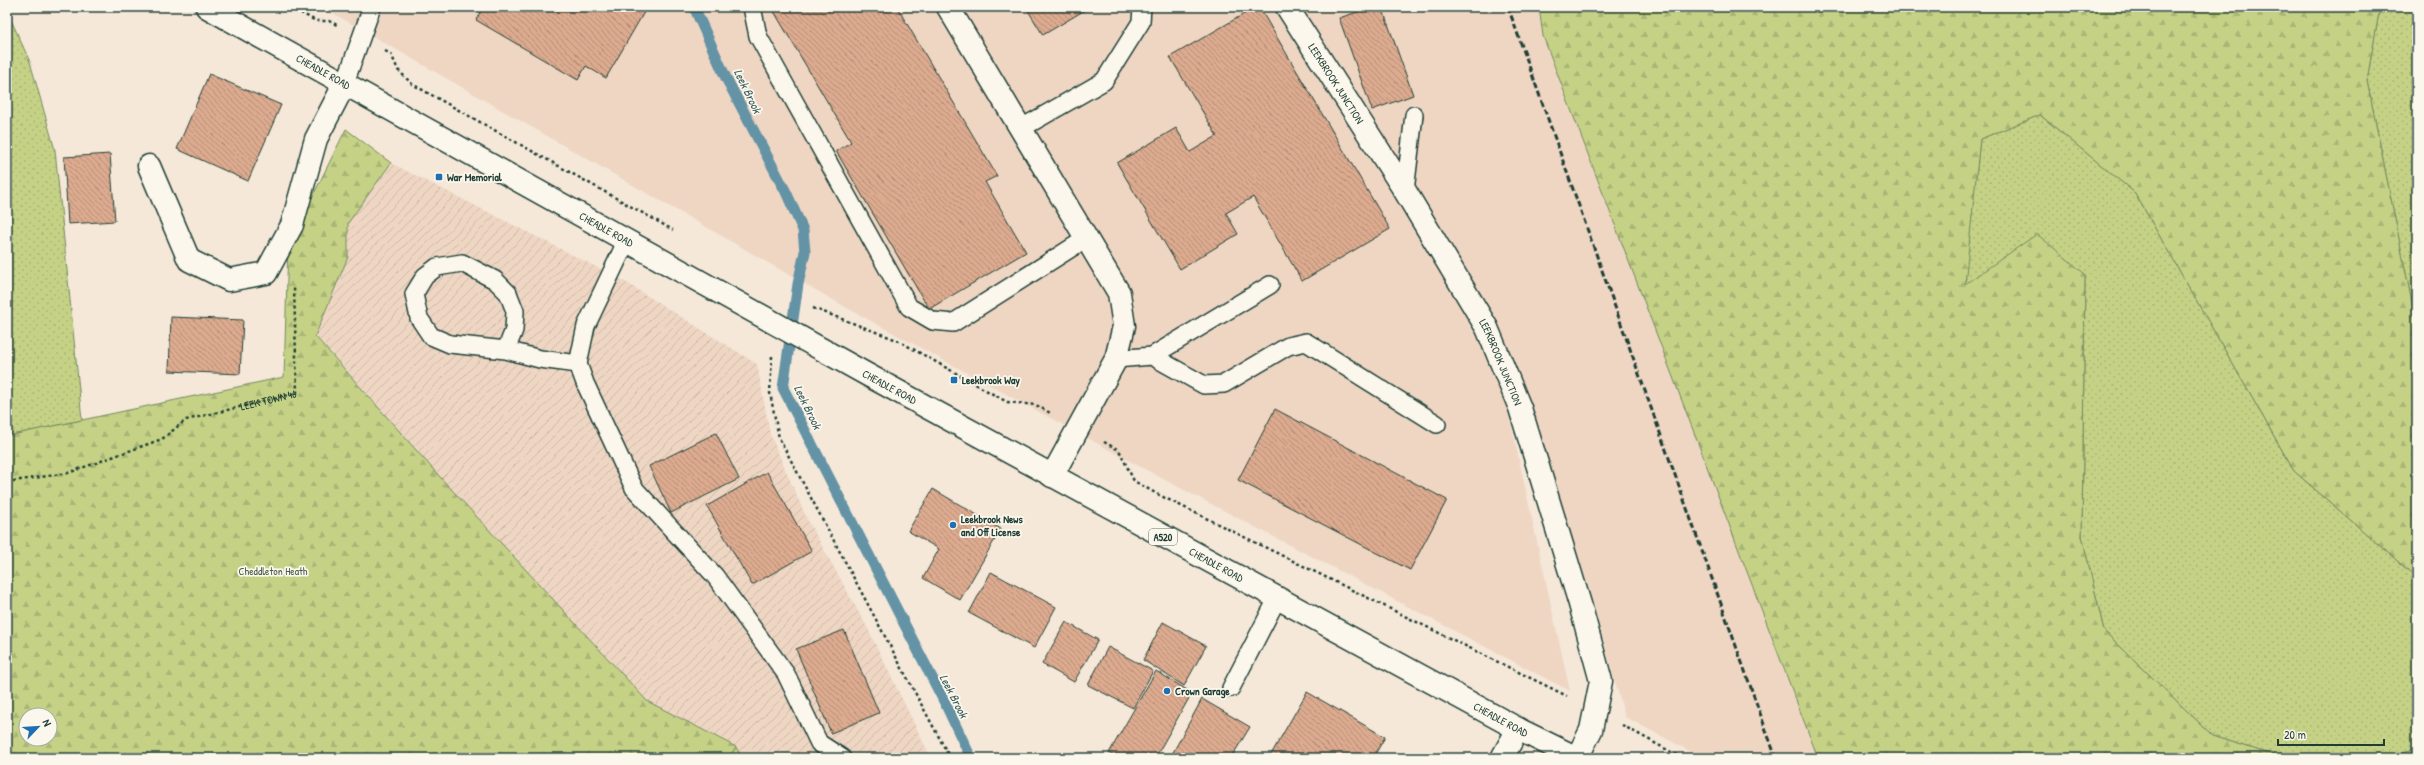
<svg xmlns="http://www.w3.org/2000/svg" width="2424" height="765" font-family="'Patrick Hand',sans-serif">
<defs>
<pattern id="industrial-furrows" width="10" height="10" patternUnits="userSpaceOnUse"><rect width="10" height="10" fill="#eed6c3"/><path d="M-1 1l2-2M0 10L10 0M9 11l2-2" fill="none" stroke="#ccb9a8"/></pattern>
<pattern id="green-dots" width="8" height="8" patternUnits="userSpaceOnUse"><rect width="8" height="8" fill="#c5d286"/><path d="M2 2h.1M6 6h.1" fill="none" stroke="#a9b574" stroke-width="1.8" stroke-linecap="round"/></pattern>
<pattern id="forest-firs" width="22" height="20" patternUnits="userSpaceOnUse"><rect width="22" height="20" fill="#c5d286"/><path d="M5 1l3.5 6h-7zM16 11l3.5 6h-7z" fill="#a9b574"/></pattern>
<pattern id="building-back-hatch" width="6" height="6" patternUnits="userSpaceOnUse"><rect width="6" height="6" fill="#dcab8f"/><path d="M-1 5l2 2M0 0l6 6M5-1l2 2" fill="none" stroke="#b28c76"/></pattern>
</defs>
<rect width="100%" height="100%" fill="#f5e8d9"/>
<filter id="ink" filterUnits="userSpaceOnUse"><feTurbulence type="fractalNoise" baseFrequency=".025" numOctaves="2"/><feDisplacementMap in="SourceGraphic" scale="8" xChannelSelector="R" yChannelSelector="G"/><feConvolveMatrix kernelMatrix="1 2 1 2 8 2 1 2 1" color-interpolation-filters="sRGB"/></filter>
<g filter="url(#ink)">
<!-- built -->
<path fill="#eed6c3" d="M 322,7 L 1596,7 L 1868,758 L 1703,758 L 1625,717 L 1587,582 L 1497,324 L 1497,360 L 1570,691 L 1163,479 L 847,308 Z"/>
<!-- industrial -->
<path fill="url(#industrial-furrows)" d="M 391,163 L 622,280 L 757,364 L 770,434 L 807,519 L 867,627 L 931,758 L 742,758 L 736,747 L 647,701 L 440,477 L 315,335 L 348,257 L 348,223 Z"/>
<!-- green -->
<path fill="url(#green-dots)" stroke="#72885d" d="M 2380,7 L 2417,7 L 2417,328 L 2367,80 Z
M 7,11 L 30,62 L 55,150 L 82,420 L 7,436 Z
M 2040,115 L 2135,193 L 2294,471 L 2417,578 L 2417,749 L 2388,758 L 2282,758 L 2213,736 L 2104,631 L 2082,536 L 2085,275 L 1964,285 L 1980,139 Z
M 736,747 L 742,758 L 728,758 Z"/>
<!-- forest -->
<path fill="url(#forest-firs)" stroke="#72885d" fill-rule="evenodd" d="M 1539,7 L 2380,7 L 2367,80 L 2417,328 L 2417,578 L 2294,471 L 2135,193 L 2040,115 L 1980,139 L 1965,284 L 2037,234 L 2085,274 L 2082,536 L 2104,631 L 2213,736 L 2282,758 L 1818,758 L 1543,36 Z
M 346,129 L 391,163 L 348,223 L 348,257 L 315,336 L 440,477 L 647,701 L 736,747 L 728,758 L 7,758 L 7,436 L 284,377 L 288,246 ZM 26,715 L 50,715 L 50,739 L 26,739 Z
M 2417,749 L 2417,758 L 2388,758 Z"/>
<g fill="none" stroke-linecap="round" stroke-linejoin="round">
<!-- stream -->
<path stroke="#6393a5" stroke-width="11" d="M 694,7 L 726,78 L 786,192 L 803,230 L 805,252 L 798,284 L 783,388 L 945,703 L 971,758"/>
</g>
<!-- building -->
<path fill="url(#building-back-hatch)" stroke="#1f3d34" d="M 483,7 L 647,7 L 606,78 L 586,66 L 578,80 L 476,20 Z
M 775,7 L 897,7 L 997,176 L 985,182 L 1026,252 L 929,309 L 836,151 L 851,142 L 772,8 Z
M 1026,7 L 1090,7 L 1043,35 Z
M 1256,7 L 1259,7 L 1390,229 L 1302,281 L 1253,197 L 1226,213 L 1238,234 L 1180,269 L 1117,163 L 1176,128 L 1190,152 L 1217,136 L 1170,57 Z
M 1373,7 L 1382,7 L 1413,95 L 1372,110 L 1339,18 Z
M 209,74 L 281,105 L 248,181 L 177,149 Z
M 110,154 L 115,221 L 68,224 L 64,157 Z
M 171,317 L 243,320 L 240,374 L 169,371 Z
M 1275,409 L 1447,500 L 1410,570 L 1238,480 Z
M 716,433 L 739,479 L 671,513 L 649,466 Z
M 767,472 L 812,551 L 752,585 L 707,506 Z
M 933,489 L 1001,529 L 960,600 L 923,578 L 939,549 L 908,531 Z
M 991,572 L 1056,607 L 1034,648 L 969,613 Z
M 1066,622 L 1098,640 L 1074,682 L 1042,664 Z
M 1163,622 L 1206,646 L 1184,686 L 1143,660 Z
M 844,630 L 879,713 L 831,733 L 796,649 Z
M 1108,647 L 1153,671 L 1133,708 L 1088,685 Z
M 1156,671 L 1192,693 L 1155,758 L 1118,758 L 1109,753 Z
M 1307,692 L 1385,737 L 1373,758 L 1269,758 Z
M 1202,699 L 1250,727 L 1231,758 L 1170,758 Z"/>
<g fill="none" stroke-linecap="round" stroke-linejoin="round">
<defs>
<path id="service" d="M 752,7 L 758,36 L 909,307 L 933,321 L 953,323 L 1087,238
M 345,83 L 372,7
M 1020,129 L 1104,81 L 1141,22 L 1142,7
M 1405,191 L 1414,115
M 627,240 L 586,326 L 578,364 L 585,383 L 634,488 L 715,576 L 786,674 L 819,743 L 842,758
M 506,350 L 514,330 L 515,311 L 508,293 L 495,280 L 462,263 L 437,267 L 425,276 L 414,294 L 419,318 L 431,336 L 450,344 L 506,350 L 540,359 L 578,364
M 1152,356 L 1204,385 L 1224,384 L 1288,346 L 1306,342 L 1437,424
M 1116,359 L 1152,356 L 1270,285
M 1231,688 L 1277,599"/>
<g id="minor">
<path d="M 948,7 L 1119,293 L 1124,326 L 1116,359 L 1052,476"/>
<path id="s2" d="M 1287,7 L 1405,191 L 1487,328 L 1520,408 L 1580,604 L 1601,681 L 1591,730 L 1577,758"/>
<path d="M 149,166 L 189,260 L 229,280 L 266,273 L 292,225 L 316,139 L 345,83"/>
<path d="M 1502,758 L 1518,729"/>
</g>
<g id="trunk">
<path id="s3" d="M 207,7 L 866,374 L 1518,729 L 1577,758"/>
</g>
</defs>
<!-- service casing -->
<use href="#service" stroke="#1f3d34" stroke-width="20"/>
<!-- minor casing -->
<use href="#minor" stroke="#1f3d34" stroke-width="25"/>
<!-- trunk casing -->
<use href="#trunk" stroke="#1f3d34" stroke-width="25"/>
<!-- path -->
<g stroke="#1f3d34" stroke-width="2.5" stroke-dasharray="3 3" stroke-linecap="butt">
<path d="M 290,7 L 316,21 L 329,21 L 337,25"/>
<path d="M 385,51 L 391,54 L 398,70 L 412,84 L 673,230"/>
<path d="M 813,308 L 897,340 L 1007,402 L 1036,405 L 1052,414"/>
<path d="M 772,356 L 770,393 L 779,438 L 950,758"/>
<path d="M 1104,442 L 1119,450 L 1134,481 L 1159,495 L 1567,696"/>
<path id="s1" d="M 7,482 L 68,473 L 162,439 L 186,420 L 297,393 L 294,287"/>
<path d="M 1622,725 L 1682,758"/>
</g>
<!-- service -->
<use href="#service" stroke="#fbf7ec" stroke-width="17"/>
<!-- minor -->
<use href="#minor" stroke="#fbf7ec" stroke-width="22"/>
<!-- trunk -->
<use href="#trunk" stroke="#fbf7ec" stroke-width="22"/>
<!-- rail -->
<path stroke="#1f3d34" stroke-width="3" stroke-dasharray="6 3" stroke-linecap="butt" d="M 1508,7 L 1776,758"/>
</g>
</g>
<!-- markers -->
<g fill="#1f6fb2" stroke="#fbf7ec" stroke-width="1.5">
<rect x="435" y="173" width="8" height="8" rx="2"/>
<rect x="950" y="376" width="8" height="8" rx="2"/>
<circle cx="953" cy="525" r="4"/>
<circle cx="1167" cy="691" r="4"/>
</g>
<g text-anchor="middle" dominant-baseline="central" stroke-width="3.5" stroke-linejoin="round" paint-order="stroke">
<!-- shield labels -->
<rect fill="#fbf7ec" stroke="#61756b" stroke-width="1" x="1149" y="529" width="28" height="16" rx="3"/>
<g font-size="10" font-weight="bold" fill="#1f3d34">
<text x="1163" y="537">A520</text>
</g>
<!-- street labels -->
<g font-size="11" fill="#1f3d34" stroke="#fbf7ec">
<text stroke="none"><textPath href="#s3" startOffset="133">CHEADLE ROAD</textPath></text>
<text stroke="none"><textPath href="#s2" startOffset="91">LEEKBROOK JUNCTION</textPath></text>
<text stroke="none"><textPath href="#s3" startOffset="457">CHEADLE ROAD</textPath></text>
<text stroke="none"><textPath href="#s2" startOffset="415">LEEKBROOK JUNCTION</textPath></text>
<text stroke="none"><textPath href="#s3" startOffset="781">CHEADLE ROAD</textPath></text>
<text stroke="none"><textPath href="#s1" startOffset="277">LEEK TOWN 46</textPath></text>
<text stroke="none"><textPath href="#s3" startOffset="1153">CHEADLE ROAD</textPath></text>
<text stroke="none"><textPath href="#s3" startOffset="1477">CHEADLE ROAD</textPath></text>
</g>
<!-- poi labels -->
<g font-size="11" font-weight="bold" fill="#1f3d34" stroke="#fbf7ec" text-anchor="start">
<text x="447" y="177">War Memorial</text>
<text x="962" y="380">Leekbrook Way</text>
<text x="961" y="519">Leekbrook News<tspan x="961" dy="13">and Off License</tspan></text>
<text x="1175" y="691">Crown Garage</text>
</g>
<!-- park labels -->
<g font-size="11" fill="#405b44" stroke="#fbf7ec">
<text x="273" y="571">Cheddleton Heath</text>
</g>
<!-- water labels -->
<g font-size="12" font-style="italic" fill="#365a5a" stroke="#fbf7ec">
<text transform="translate(748 91) rotate(64)">Leek Brook</text>
<text transform="translate(808 407) rotate(64)">Leek Brook</text>
<text transform="translate(954 696) rotate(63)">Leek Brook</text>
</g>
</g>
<!-- margin -->
<rect width="2424" height="765" fill="none" stroke="#fbf7ec" stroke-width="24"/>
<rect x="12" y="12" width="2400" height="741" fill="none" stroke="#1f3d34" stroke-width="1.5" filter="url(#ink)"/>
<!-- north arrow -->
<g transform="translate(38 727) rotate(65)"><circle r="19" fill="#fbf7ec" stroke="#a3ada2"/>
<path d="M0-3L7 15L0 10L-7 15Z" fill="#1f6fb2"/>
<text y="-6" font-size="11" font-weight="bold" text-anchor="middle" fill="#1f3d34">N</text>
</g>
<!-- scale -->
<path d="M2278 739v6h106v-6" fill="none" stroke="#1f3d34" stroke-width="2"/>
<text x="2284" y="739" font-size="12" fill="#1f3d34" stroke="#fbf7ec" stroke-width="3" paint-order="stroke">20 m</text>
</svg>
